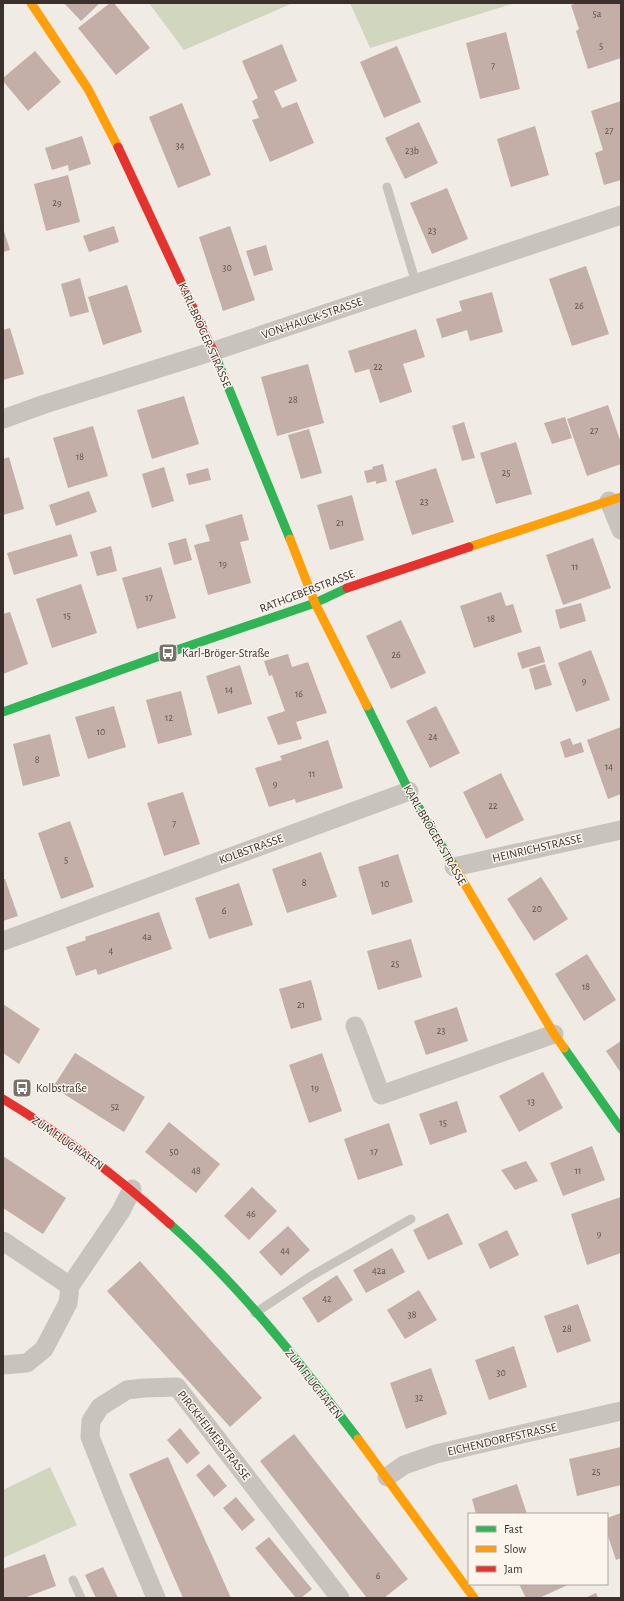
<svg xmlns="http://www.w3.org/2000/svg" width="624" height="1601" font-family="'Alegreya Sans',sans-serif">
<rect width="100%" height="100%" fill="#f0ebe5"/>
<!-- green -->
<path fill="#d1d6bf" d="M 149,3 L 293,3 L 184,50 Z
M 350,3 L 511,3 L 512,4 L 370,48 Z
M 50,1467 L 77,1525 L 3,1558 L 3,1490 Z"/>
<!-- building -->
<path fill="#c3afa7" d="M 64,3 L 100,3 L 81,21 Z
M 110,3 L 114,3 L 150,48 L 116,75 L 78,28 Z
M 577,3 L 621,3 L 621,58 L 588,69 L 576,31 L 579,29 L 571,5 Z
M 506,32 L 520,89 L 480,99 L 466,43 Z
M 282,44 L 297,81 L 274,91 L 282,108 L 297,102 L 314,143 L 270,162 L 252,120 L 259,118 L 252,101 L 258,98 L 242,61 Z
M 397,46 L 421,102 L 384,118 L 360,62 Z
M 35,51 L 61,82 L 28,111 L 3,81 L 3,78 Z
M 621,101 L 621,180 L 604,185 L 595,153 L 603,150 L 591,111 Z
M 182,103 L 211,175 L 178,188 L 149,117 Z
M 419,122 L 438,163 L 405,179 L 385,138 Z
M 535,126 L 549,175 L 511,187 L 497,139 Z
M 82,136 L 91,164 L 69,171 L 68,165 L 52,170 L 45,148 Z
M 68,175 L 80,222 L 46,231 L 34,184 Z
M 447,188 L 468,239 L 432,254 L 410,203 Z
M 114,226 L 119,242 L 89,252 L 83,236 Z
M 230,226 L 255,300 L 223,311 L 199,237 Z
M 3,228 L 10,250 L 3,252 Z
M 266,245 L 273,270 L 254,276 L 246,251 Z
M 586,266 L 609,334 L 572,346 L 549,279 Z
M 80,278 L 89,312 L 70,317 L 61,284 Z
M 127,285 L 142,332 L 103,345 L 88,297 Z
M 492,292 L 503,332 L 470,341 L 467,330 L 442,338 L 436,319 L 462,311 L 459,301 Z
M 10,328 L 24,374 L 3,380 L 3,330 Z
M 416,329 L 425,357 L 403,364 L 412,392 L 380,403 L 369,369 L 355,373 L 348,351 Z
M 308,364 L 324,423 L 277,436 L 261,377 Z
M 184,396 L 199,444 L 152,459 L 137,410 Z
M 608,405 L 621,443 L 621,464 L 587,476 L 567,419 Z
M 565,417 L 572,438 L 552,444 L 544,423 Z
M 464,422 L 475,458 L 462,461 L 452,426 Z
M 93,426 L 108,476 L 68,488 L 53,438 Z
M 309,429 L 322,473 L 301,479 L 288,435 Z
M 516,442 L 532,494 L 496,504 L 480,453 Z
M 9,457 L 24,509 L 3,515 L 3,459 Z
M 383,464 L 387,481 L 376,484 L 376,481 L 367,483 L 364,471 L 373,469 L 372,467 Z
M 164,467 L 174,501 L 152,508 L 142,474 Z
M 208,468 L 211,480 L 189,485 L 186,474 Z
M 436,468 L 454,522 L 412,535 L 395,481 Z
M 89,491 L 97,512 L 56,526 L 49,505 Z
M 352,495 L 364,540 L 330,550 L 317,505 Z
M 242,514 L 249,540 L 240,542 L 251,583 L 208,595 L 194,545 L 210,541 L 205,525 Z
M 71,534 L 78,556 L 14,575 L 7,553 Z
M 186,538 L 192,560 L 174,565 L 168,543 Z
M 593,538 L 611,588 L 563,605 L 546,555 Z
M 111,546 L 117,571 L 97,576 L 90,552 Z
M 161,567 L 176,618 L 137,629 L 122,578 Z
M 81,584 L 97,633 L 52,648 L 36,599 Z
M 501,592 L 506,606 L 513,604 L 522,632 L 474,648 L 460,606 Z
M 581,603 L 586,621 L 560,629 L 555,610 Z
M 10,612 L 28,664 L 3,674 L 3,614 Z
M 401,620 L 426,673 L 391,689 L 366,636 Z
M 540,646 L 545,662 L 522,669 L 517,653 Z
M 591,650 L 610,700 L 576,712 L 558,663 Z
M 288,654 L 292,667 L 308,662 L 327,713 L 296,722 L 302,739 L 278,745 L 267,717 L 285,711 L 272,675 L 269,676 L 264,661 Z
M 545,664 L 552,685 L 535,690 L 529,669 Z
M 240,665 L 252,704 L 218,714 L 206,676 Z
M 181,691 L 192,735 L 158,744 L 146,700 Z
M 114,706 L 126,747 L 88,759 L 75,717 Z
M 436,706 L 460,753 L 430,768 L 406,721 Z
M 621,727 L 621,794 L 608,799 L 587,740 Z
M 50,734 L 60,776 L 23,786 L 13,744 Z
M 570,738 L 573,745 L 581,742 L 584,752 L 565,758 L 560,742 Z
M 328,740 L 343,788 L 296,803 L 295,799 L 269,807 L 255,768 L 282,760 L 280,756 Z
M 501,773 L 524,820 L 486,839 L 463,792 Z
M 183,792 L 200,844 L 164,856 L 147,803 Z
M 70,821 L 94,887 L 61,899 L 38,833 Z
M 321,852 L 337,897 L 287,913 L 272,869 Z
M 398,854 L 413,902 L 372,915 L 358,867 Z
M 541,877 L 568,919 L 534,941 L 507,899 Z
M 3,879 L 5,879 L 18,916 L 3,921 Z
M 239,883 L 253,925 L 209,939 L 195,898 Z
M 159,912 L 172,949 L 98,975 L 96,969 L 76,976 L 66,947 L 86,940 L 85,937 Z
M 411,939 L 422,977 L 378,990 L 367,951 Z
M 587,954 L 616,1000 L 584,1021 L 555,974 Z
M 311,980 L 322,1020 L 291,1029 L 279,989 Z
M 3,1004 L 40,1029 L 19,1064 L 3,1053 Z
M 457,1007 L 468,1041 L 426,1055 L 414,1021 Z
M 621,1041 L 621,1073 L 606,1051 Z
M 75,1053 L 145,1097 L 124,1132 L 53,1087 Z
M 322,1053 L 342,1111 L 309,1123 L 289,1065 Z
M 543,1072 L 563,1108 L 519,1132 L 499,1096 Z
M 457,1101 L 467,1132 L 430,1145 L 419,1114 Z
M 169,1122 L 220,1164 L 196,1193 L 145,1152 Z
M 389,1123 L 403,1165 L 358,1180 L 344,1139 Z
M 592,1146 L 605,1180 L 563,1196 L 550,1163 Z
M 3,1156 L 66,1198 L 43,1234 L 3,1208 Z
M 526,1161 L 538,1181 L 515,1190 L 501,1170 Z
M 252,1187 L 277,1211 L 249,1240 L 224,1216 Z
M 621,1197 L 621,1253 L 587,1265 L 571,1214 Z
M 448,1213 L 463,1244 L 428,1260 L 413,1230 Z
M 288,1226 L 310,1250 L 281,1276 L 259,1252 Z
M 507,1230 L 519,1255 L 490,1269 L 478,1244 Z
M 392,1248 L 405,1272 L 366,1293 L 353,1270 Z
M 140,1261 L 262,1398 L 230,1427 L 107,1291 Z
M 337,1275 L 353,1300 L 318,1323 L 302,1298 Z
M 419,1290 L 437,1320 L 405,1339 L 387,1310 Z
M 578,1304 L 591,1341 L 557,1353 L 544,1316 Z
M 514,1346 L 527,1387 L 489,1400 L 475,1360 Z
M 431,1368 L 447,1414 L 406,1429 L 390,1383 Z
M 180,1428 L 200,1453 L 187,1464 L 167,1440 Z
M 294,1434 L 408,1579 L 384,1598 L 367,1598 L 260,1461 Z
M 621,1447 L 621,1485 L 577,1496 L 569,1459 Z
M 168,1457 L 231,1598 L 183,1598 L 129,1474 Z
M 209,1464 L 227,1486 L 214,1497 L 196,1475 Z
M 517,1484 L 527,1514 L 476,1514 L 472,1499 Z
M 236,1497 L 255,1520 L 242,1531 L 223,1508 Z
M 621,1513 L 621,1558 L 616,1560 L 607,1533 L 607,1518 Z
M 269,1537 L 312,1589 L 301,1598 L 296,1598 L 255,1548 Z
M 45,1554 L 56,1586 L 24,1598 L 3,1598 L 3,1569 Z
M 103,1567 L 118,1598 L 96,1598 L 85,1575 Z
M 519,1584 L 570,1584 L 539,1598 L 526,1598 Z
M 596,1593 L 598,1598 L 585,1598 Z"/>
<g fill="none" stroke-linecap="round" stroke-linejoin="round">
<!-- lane -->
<path stroke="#c9c3be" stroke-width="9" d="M 387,187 L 416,283
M 255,1313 L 311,1276 L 411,1219
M 73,1580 L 81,1598"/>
<!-- street -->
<path stroke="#c9c3be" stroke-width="19" d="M 3,419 L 45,404 L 214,351 L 621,215
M 609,501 L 621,530
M 454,867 L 621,830
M 3,941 L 409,791
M 355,1026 L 381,1095 L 554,1034
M 3,1241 L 70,1286
M 3,1365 L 27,1363 L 44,1349 L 68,1303 L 70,1286 L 121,1211 L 132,1189
M 387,1477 L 404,1465 L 436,1454 L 621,1411
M 156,1598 L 117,1505 L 90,1437 L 91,1421 L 100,1407 L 127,1390 L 144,1388 L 177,1387 L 340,1598"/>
<!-- fast -->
<path stroke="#30b455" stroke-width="9" d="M 216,357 L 290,539
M 367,706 L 409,791 L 454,866
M 3,712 L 168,653 L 315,603 L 347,588
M 564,1048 L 621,1129
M 170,1224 C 241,1287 301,1364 358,1439"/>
<!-- slow -->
<path stroke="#ff9f0a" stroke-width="9" d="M 31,3 L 88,89 L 118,147
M 290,539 L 315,603 L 367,706
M 469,547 L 621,497
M 454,866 L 554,1034 L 564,1048
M 358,1439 L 474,1598"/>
<!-- jam -->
<path stroke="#e5322d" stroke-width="9" d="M 118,147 L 216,357
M 347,588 L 469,547
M 3,1099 C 63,1135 118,1177 170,1224"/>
</g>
<!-- icons -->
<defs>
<symbol id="bus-square" viewBox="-11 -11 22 22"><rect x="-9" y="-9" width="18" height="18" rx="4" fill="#7a716c" stroke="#fbf5ee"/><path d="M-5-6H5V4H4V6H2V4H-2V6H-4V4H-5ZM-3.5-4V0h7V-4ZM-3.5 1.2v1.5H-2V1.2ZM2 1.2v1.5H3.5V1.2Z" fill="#fff"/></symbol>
</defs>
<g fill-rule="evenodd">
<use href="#bus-square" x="157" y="642" width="22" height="22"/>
<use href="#bus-square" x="11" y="1077" width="22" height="22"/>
</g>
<g text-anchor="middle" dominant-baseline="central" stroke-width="3" stroke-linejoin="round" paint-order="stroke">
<!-- number labels -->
<g font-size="10" fill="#5d504a">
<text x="597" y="14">5a</text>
<text x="601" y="46">5</text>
<text x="493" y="66">7</text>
<text x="609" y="131">27</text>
<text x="180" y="146">34</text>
<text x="412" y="151">23b</text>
<text x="57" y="203">29</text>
<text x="432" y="231">23</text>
<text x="227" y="268">30</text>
<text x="579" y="306">26</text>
<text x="378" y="367">22</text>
<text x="293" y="400">28</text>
<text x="594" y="431">27</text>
<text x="80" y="457">18</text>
<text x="506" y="473">25</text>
<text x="424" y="502">23</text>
<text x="340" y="523">21</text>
<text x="223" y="564">19</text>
<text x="575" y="567">11</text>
<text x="149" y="598">17</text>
<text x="67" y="616">15</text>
<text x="491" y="619">18</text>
<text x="396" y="655">26</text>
<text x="584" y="681">9</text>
<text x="229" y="690">14</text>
<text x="299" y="694">16</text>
<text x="169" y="718">12</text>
<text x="101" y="732">10</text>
<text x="433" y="737">24</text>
<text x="37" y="760">8</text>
<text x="609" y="767">14</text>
<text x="312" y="774">11</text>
<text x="275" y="784">9</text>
<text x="493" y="806">22</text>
<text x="174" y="824">7</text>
<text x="66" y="860">5</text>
<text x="304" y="883">8</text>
<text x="385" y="884">10</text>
<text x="537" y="909">20</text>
<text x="224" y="911">6</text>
<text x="147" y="937">4a</text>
<text x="111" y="951">4</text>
<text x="395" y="964">25</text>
<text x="586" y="987">18</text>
<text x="301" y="1005">21</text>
<text x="441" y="1031">23</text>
<text x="315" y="1088">19</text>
<text x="531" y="1102">13</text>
<text x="115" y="1107">52</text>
<text x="443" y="1123">15</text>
<text x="174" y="1152">50</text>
<text x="374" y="1152">17</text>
<text x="196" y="1171">48</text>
<text x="578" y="1171">11</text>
<text x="251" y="1214">46</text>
<text x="599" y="1234">9</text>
<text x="285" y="1251">44</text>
<text x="379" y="1271">42a</text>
<text x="327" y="1299">42</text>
<text x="412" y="1315">38</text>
<text x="567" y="1329">28</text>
<text x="501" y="1373">30</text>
<text x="419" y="1398">32</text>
<text x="596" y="1472">25</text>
<text x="378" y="1576">6</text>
</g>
<!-- street labels -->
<g font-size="12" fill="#3b302b" stroke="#fbf5ee">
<text transform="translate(312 318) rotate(-19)">VON-HAUCK-STRASSE</text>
<text transform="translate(205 335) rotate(66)">KARL-BRÖGER-STRASSE</text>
<text transform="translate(307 591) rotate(-21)">RATHGEBERSTRASSE</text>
<text transform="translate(435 835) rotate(60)">KARL-BRÖGER-STRASSE</text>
<text transform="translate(537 848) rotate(-13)">HEINRICHSTRASSE</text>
<text transform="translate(251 849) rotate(-20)">KOLBSTRASSE</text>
<text transform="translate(68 1143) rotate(35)">ZUM FLUGHAFEN</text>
<text transform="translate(314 1384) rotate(52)">ZUM FLUGHAFEN</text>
<text transform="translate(214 1435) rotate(52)">PIRCKHEIMERSTRASSE</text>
<text transform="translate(502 1439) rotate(-13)">EICHENDORFFSTRASSE</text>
</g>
<!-- poi labels -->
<g font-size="12" fill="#3b302b" stroke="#fbf5ee" text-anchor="start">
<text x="182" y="653">Karl-Bröger-Straße</text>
<text x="36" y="1088">Kolbstraße</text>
</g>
</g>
<!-- border -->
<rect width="624" height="1601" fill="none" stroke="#3b302b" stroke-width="8"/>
<!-- legend -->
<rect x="468" y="1513" width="140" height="72" fill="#fbf5ee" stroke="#aea6a0"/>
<rect x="476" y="1526" width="20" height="6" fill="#30b455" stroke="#aea6a0"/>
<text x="504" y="1533" font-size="12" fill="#3b302b">Fast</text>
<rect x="476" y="1546" width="20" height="6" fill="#ff9f0a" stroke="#aea6a0"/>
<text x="504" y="1553" font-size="12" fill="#3b302b">Slow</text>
<rect x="476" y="1566" width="20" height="6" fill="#e5322d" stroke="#aea6a0"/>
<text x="504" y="1573" font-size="12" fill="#3b302b">Jam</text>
</svg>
